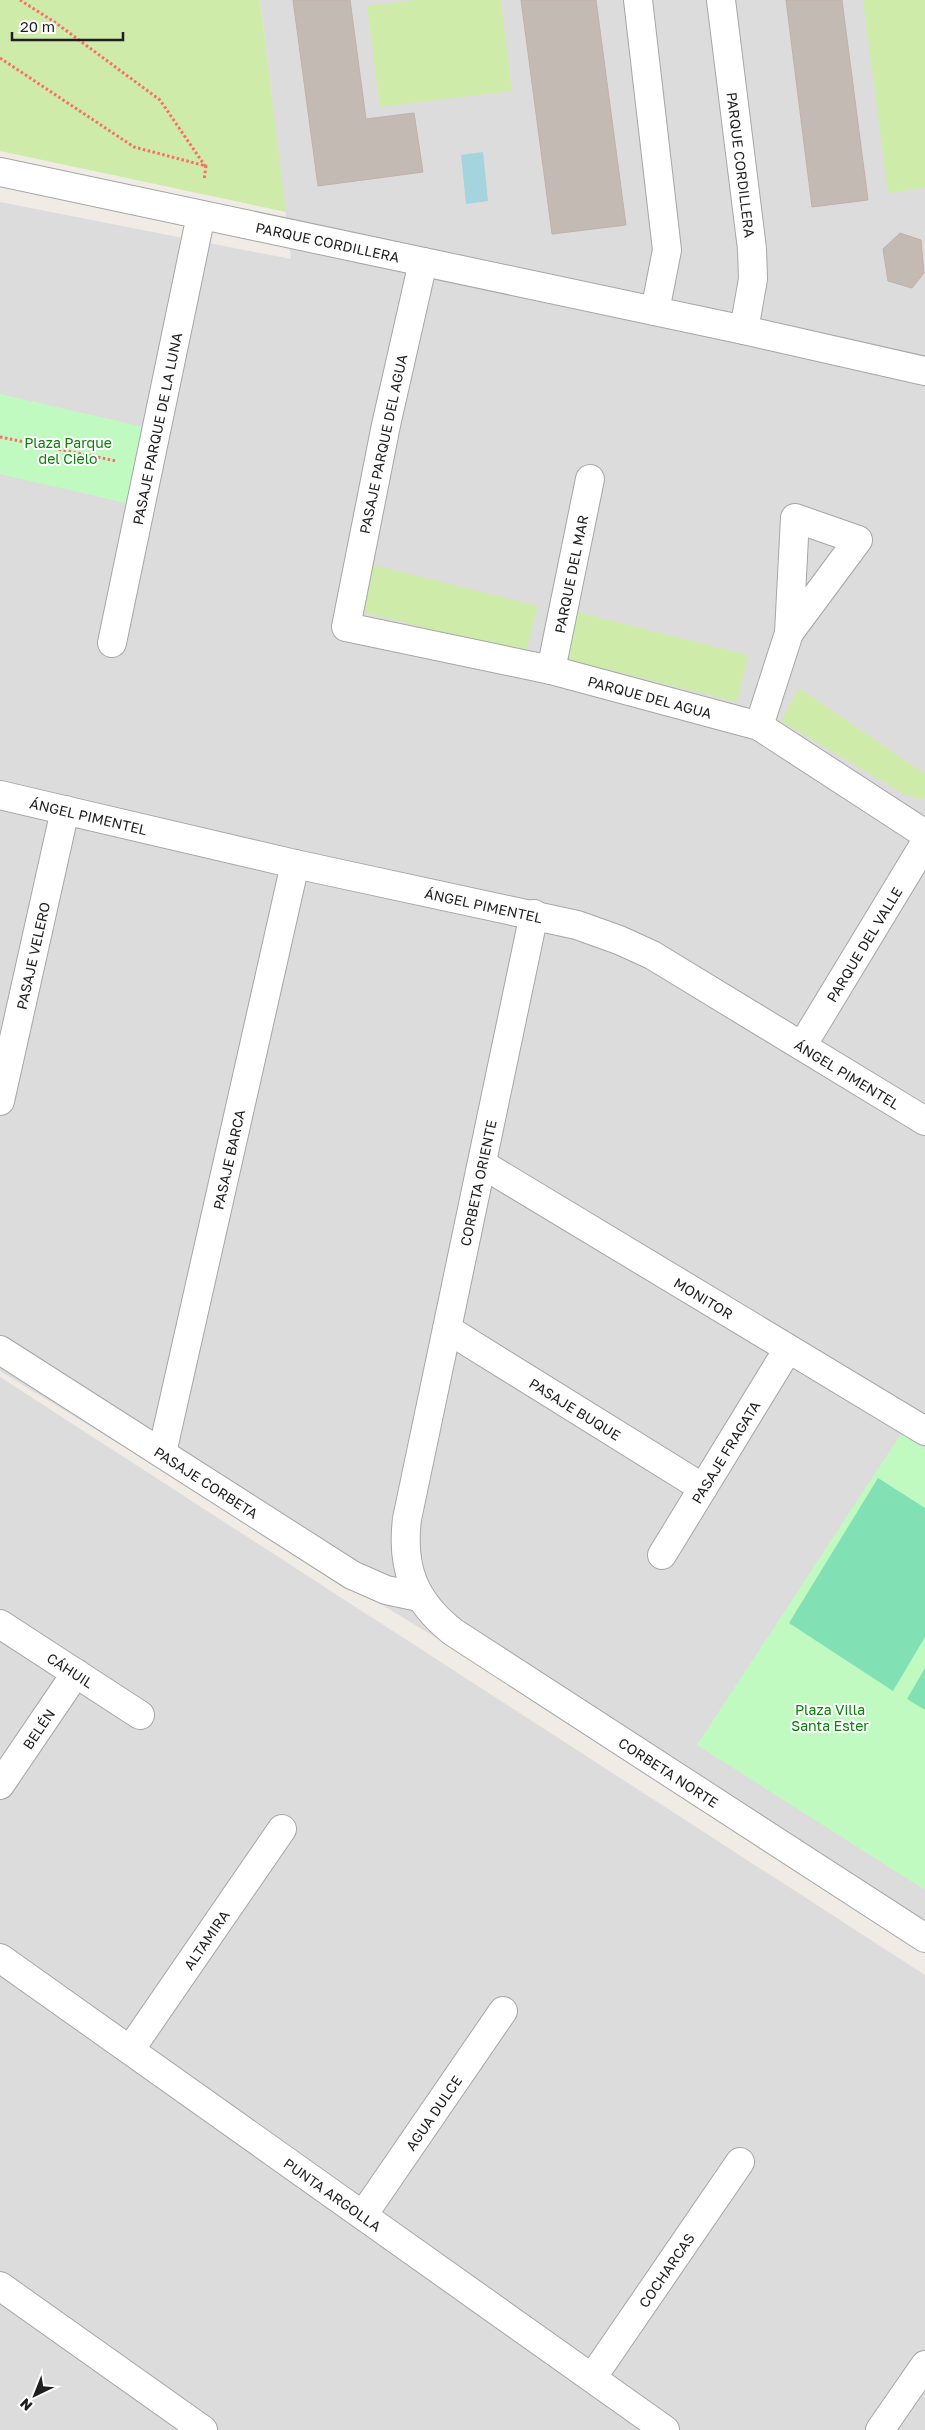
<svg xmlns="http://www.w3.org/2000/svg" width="925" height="2430" font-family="'Golos Text',sans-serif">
<rect width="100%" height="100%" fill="#f0ebe5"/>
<!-- residential -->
<path fill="#dddcdc" d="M 260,0 L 925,0 L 925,1937 L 0,1371 L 0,202 L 291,259 Z
M 0,1377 L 925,1975 L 925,2430 L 0,2430 Z"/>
<!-- grass -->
<path fill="#cfeba9" d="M 0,0 L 260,0 L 286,212 L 0,151 Z
M 414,0 L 501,0 L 512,91 L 380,107 L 367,6 Z
M 863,0 L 925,0 L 925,188 L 888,193 Z
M 366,563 L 538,606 L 526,653 L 355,610 Z
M 577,612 L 748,655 L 737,702 L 566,659 Z
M 799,688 L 925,774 L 925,796 L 922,800 L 904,794 L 781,721 Z"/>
<!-- park -->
<path fill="#c1fac1" d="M 0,394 L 148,428 L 130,504 L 0,474 Z
M 901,1434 L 925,1449 L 925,1890 L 697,1745 Z"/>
<!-- pitch -->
<path fill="#81e0b4" d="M 878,1478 L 925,1508 L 925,1637 L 893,1691 L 789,1623 Z
M 925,1668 L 925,1710 L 907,1699 Z"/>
<!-- water -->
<path fill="#a4d5de" d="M 483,152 L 488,201 L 466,204 L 461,155 Z"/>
<!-- building -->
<path fill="#c4bab4" stroke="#c2b0a7" d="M 293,0 L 350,0 L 366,119 L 414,113 L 423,172 L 318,186 Z
M 521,0 L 596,0 L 626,225 L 552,234 Z
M 786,0 L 842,0 L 868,200 L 812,207 Z
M 900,233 L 921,240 L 924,273 L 912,288 L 888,281 L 883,249 Z"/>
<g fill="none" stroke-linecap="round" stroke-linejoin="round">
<defs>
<g id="minor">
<path d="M 638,0 L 667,250 L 655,311"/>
<path id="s1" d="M 721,0 L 752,249 L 753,279 L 744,330"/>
<path id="s2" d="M 0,172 L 744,330 L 925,371"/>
<path id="s3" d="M 423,262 L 386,425 L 346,627 L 551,670 L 759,726 L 925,834"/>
<path d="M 795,518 L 858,540 L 789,633 Z"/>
<path id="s4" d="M 112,643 L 201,215"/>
<path id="s5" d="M 551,670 L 590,479"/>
<path d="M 759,726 L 789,633"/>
<path id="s6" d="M 0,795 L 295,864 L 577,925 L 619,940 L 652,955 L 925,1121"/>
<path id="s7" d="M 534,914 L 407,1519 C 401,1568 414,1601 453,1632 L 925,1938"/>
<path id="s8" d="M 802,1046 L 925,843"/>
<path id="s9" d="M 0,1101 L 65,810"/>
<path id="s10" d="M 482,1164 L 925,1431"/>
<path id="s11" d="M 447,1329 L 703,1488"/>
<path id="s12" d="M 0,1350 L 352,1575 L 386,1590 L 419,1597"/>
<path id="s13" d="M 162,1453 L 295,864"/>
<path id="s14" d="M 662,1555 L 788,1349"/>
<path id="s15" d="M 0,1624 L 140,1715"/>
<path id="s16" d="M 0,1785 L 76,1673"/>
<path id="s17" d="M 0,1958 L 665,2430"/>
<path id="s18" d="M 130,2050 L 282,1829"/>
<path id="s19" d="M 363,2215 L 503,2011"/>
<path d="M 0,2286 L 203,2430"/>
<path id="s20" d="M 592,2378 L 740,2162"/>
<path d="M 880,2430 L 925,2365"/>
</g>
</defs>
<!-- minor casing -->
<use href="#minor" stroke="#a6a6a6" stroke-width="30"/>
<!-- path -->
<path stroke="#fc6d69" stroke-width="3" stroke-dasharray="2.5 2.5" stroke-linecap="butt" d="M 20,0 L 56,23 L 160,100 L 205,166
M 0,58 L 134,147 L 206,166 L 204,180
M 0,437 L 116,461"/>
<!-- minor -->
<use href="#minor" stroke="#fff" stroke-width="28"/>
</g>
<g text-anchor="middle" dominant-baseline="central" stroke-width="4" stroke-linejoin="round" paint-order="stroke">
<!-- street labels -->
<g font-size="14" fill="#1f1f1f" stroke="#fff">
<text stroke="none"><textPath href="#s1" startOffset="166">PARQUE CORDILLERA</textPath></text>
<text stroke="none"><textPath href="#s2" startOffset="335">PARQUE CORDILLERA</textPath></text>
<text stroke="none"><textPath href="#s4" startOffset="219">PASAJE PARQUE DE LA LUNA</textPath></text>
<text transform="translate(383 444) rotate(-78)">PASAJE PARQUE DEL AGUA</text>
<text stroke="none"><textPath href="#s5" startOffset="98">PARQUE DEL MAR</textPath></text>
<text stroke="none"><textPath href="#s3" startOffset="685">PARQUE DEL AGUA</textPath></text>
<text stroke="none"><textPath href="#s6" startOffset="91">ÁNGEL PIMENTEL</textPath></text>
<text stroke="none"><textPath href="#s6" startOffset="496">ÁNGEL PIMENTEL</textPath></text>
<text stroke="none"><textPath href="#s8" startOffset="119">PARQUE DEL VALLE</textPath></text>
<text stroke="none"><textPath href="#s9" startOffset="149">PASAJE VELERO</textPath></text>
<text stroke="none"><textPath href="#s6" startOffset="901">ÁNGEL PIMENTEL</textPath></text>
<text stroke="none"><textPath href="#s13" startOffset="301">PASAJE BARCA</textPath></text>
<text transform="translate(478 1183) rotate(-78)">CORBETA ORIENTE</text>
<text stroke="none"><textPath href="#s10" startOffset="259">MONITOR</textPath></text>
<text stroke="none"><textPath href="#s11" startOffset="151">PASAJE BUQUE</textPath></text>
<text stroke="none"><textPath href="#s14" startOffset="121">PASAJE FRAGATA</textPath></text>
<text stroke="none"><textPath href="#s12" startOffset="245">PASAJE CORBETA</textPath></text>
<text stroke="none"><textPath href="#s15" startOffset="84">CÁHUIL</textPath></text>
<text stroke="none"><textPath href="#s16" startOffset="68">BELÉN</textPath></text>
<text stroke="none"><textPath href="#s7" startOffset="1004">CORBETA NORTE</textPath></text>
<text stroke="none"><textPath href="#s18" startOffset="134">ALTAMIRA</textPath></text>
<text stroke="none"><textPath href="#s19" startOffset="124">AGUA DULCE</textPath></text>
<text stroke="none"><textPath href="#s17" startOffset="408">PUNTA ARGOLLA</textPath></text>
<text stroke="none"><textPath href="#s20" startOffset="131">COCHARCAS</textPath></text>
</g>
<!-- park labels -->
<g font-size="14" fill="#09800a" stroke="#fff">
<text x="68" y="442">Plaza Parque<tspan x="68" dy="16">del Cielo</tspan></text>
<text x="830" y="1709">Plaza Villa<tspan x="830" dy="16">Santa Ester</tspan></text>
</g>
</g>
<!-- north arrow -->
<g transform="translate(35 2395) rotate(223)" stroke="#ffffff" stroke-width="4" paint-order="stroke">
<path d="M0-4L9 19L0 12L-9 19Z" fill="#1f1f1f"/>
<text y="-8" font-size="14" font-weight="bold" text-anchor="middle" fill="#1f1f1f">N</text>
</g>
<!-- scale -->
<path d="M12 32v8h111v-8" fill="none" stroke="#1f1f1f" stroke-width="2.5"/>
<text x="20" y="32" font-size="15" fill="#1f1f1f" stroke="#ffffff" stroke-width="4" paint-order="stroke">20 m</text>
</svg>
